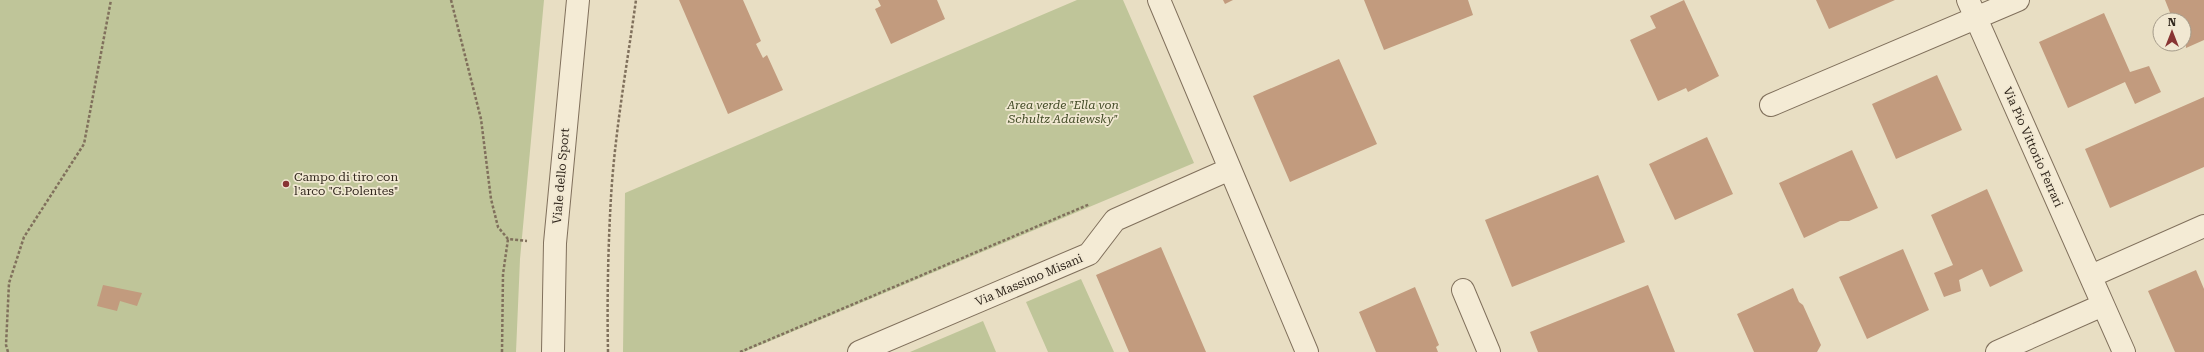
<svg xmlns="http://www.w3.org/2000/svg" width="2204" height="352" font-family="'Roboto Serif',serif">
<rect width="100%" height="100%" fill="#e8dec3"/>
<!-- green -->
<path fill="#bfc599" d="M 0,0 L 544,0 L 520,259 L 516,352 L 0,352 Z
M 1077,0 L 1123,0 L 1194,163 L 744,352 L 623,352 L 625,193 Z
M 1081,279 L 1114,352 L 1048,352 L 1026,302 Z
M 983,321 L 996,352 L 910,352 Z"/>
<!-- building -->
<path fill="#c29b7e" d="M 679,0 L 743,0 L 761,41 L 756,44 L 763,58 L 767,55 L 783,90 L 728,114 Z
M 878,0 L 937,0 L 945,19 L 891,44 L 875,9 L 881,6 Z
M 1223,0 L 1233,0 L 1225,4 Z
M 1364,0 L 1468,0 L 1473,15 L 1384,50 Z
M 1684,0 L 1719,76 L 1688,92 L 1686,88 L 1658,101 L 1630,40 L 1656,28 L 1650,16 Z
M 1816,0 L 1895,0 L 1829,29 Z
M 2165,0 L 2204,0 L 2204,40 L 2186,48 L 2184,20 L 2173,20 Z
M 2104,13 L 2130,72 L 2149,66 L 2161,92 L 2135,104 L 2125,82 L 2068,108 L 2039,42 Z
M 1339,59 L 1377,144 L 1290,182 L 1253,96 Z
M 1937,75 L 1962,130 L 1896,159 L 1872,104 Z
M 2204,97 L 2204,167 L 2110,208 L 2085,149 Z
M 1707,137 L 1733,194 L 1675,220 L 1649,164 Z
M 1852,150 L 1878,208 L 1849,221 L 1840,221 L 1804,238 L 1779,183 Z
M 1598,175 L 1625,242 L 1512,287 L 1485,220 Z
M 1987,189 L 2023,271 L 1990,287 L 1982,269 L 1959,280 L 1961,291 L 1944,297 L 1934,273 L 1953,265 L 1931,215 Z
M 1161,247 L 1206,352 L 1129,352 L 1096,275 Z
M 1903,249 L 1929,310 L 1867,339 L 1839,277 Z
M 2196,270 L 2204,289 L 2204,352 L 2175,352 L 2148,291 Z
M 103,285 L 142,293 L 137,306 L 120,301 L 117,311 L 97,306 Z
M 1648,285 L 1675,352 L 1538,352 L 1530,332 Z
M 1415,287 L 1439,345 L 1436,347 L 1438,352 L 1376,352 L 1359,312 Z
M 1793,288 L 1799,302 L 1803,305 L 1821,345 L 1817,352 L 1754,352 L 1737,314 Z"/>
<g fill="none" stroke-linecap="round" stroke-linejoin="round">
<defs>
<path id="minor" d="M 1159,0 L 1307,352
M 1968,0 L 2124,352
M 1771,105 L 2018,0
M 2091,276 L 2204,226
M 1463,290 L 1489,352
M 553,352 L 555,243 L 578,0
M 859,352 L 1089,254 L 1115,220 L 1230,169
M 1997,352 L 2103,305"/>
</defs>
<!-- minor casing -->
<use href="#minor" stroke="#80705c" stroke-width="24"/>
<!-- path -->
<path stroke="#80705c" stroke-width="2.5" stroke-dasharray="3 2" stroke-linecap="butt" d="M 451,0 L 481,119 L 491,199 L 498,227 L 508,239 L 527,241
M 8,352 L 6,345 L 9,283 L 24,237 L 84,144 L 111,0
M 502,352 L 503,274 L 508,239
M 608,352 C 607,300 608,248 611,197 C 615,131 627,65 636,0
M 740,352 L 1090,204"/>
<!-- minor -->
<use href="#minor" stroke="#f4ebd5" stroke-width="22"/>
</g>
<!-- markers -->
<circle fill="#883433" stroke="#f1e8d2" stroke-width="1.5" cx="286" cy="184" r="4"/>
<g text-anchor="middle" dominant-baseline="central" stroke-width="3.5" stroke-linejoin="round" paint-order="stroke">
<!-- park labels -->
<g font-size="12" font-style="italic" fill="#434c27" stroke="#f1e8d2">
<text x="1063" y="105">Area verde "Ella von<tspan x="1063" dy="14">Schultz Adaiewsky"</tspan></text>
</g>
<!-- street labels -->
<g font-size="12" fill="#32281e" stroke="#f1e8d2">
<text transform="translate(2033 147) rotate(66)">Via Pio Vittorio Ferrari</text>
<text transform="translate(561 176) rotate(-85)">Viale dello Sport</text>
<text transform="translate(1029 280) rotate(-23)">Via Massimo Misani</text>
</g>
<!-- poi labels -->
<g font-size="12" fill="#32281e" stroke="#f1e8d2" text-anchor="start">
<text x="294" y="177">Campo di tiro con<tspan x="294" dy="14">l'arco "G.Polentes"</tspan></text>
</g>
</g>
<!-- north arrow -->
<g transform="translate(2172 32)"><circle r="19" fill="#f1e8d2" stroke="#a59b8a"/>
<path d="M0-3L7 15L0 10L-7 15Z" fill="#883433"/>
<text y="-6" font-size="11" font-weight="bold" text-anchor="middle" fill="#32281e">N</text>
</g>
</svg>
